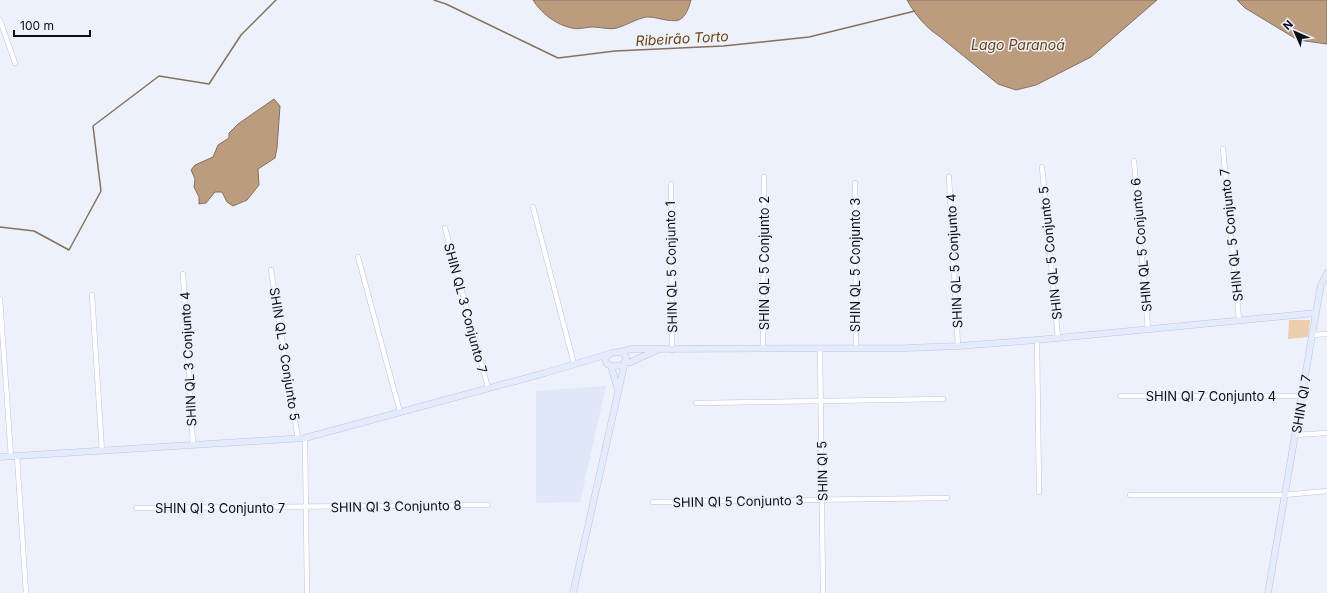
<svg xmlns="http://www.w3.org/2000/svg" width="1327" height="593" font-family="Inter,sans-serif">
<rect width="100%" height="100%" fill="#edf1fb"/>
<!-- built -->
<path fill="#dfe7f8" d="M 606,386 L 580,502 L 536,503 L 536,391 Z"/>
<!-- green -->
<path fill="#eccdaf" d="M 1289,320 L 1310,320 L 1308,337 L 1288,339 Z"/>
<!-- water -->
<path fill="#bb9c7e" stroke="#86715e" d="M 533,0 L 691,0 C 689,7 686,17 679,20 C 670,23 655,16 646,17 C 636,19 627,25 617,28 C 609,30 601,27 593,27 C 586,27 578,30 572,28 C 556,25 541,13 533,0 Z
M 907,0 L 1157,0 L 1091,57 L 1036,85 L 1016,90 L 998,84 L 939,36 C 925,27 915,14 907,0 Z
M 1237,0 L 1327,0 L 1327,44 L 1298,40 L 1245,8 Z
M 274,99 L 280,106 L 277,148 L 275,158 L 258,169 L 259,185 L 247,200 L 233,206 L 227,202 L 222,192 L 215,192 L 206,203 L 199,204 L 199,197 L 194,187 L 195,179 L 191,170 L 195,165 L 213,157 L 218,145 L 229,138 L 229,133 L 238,124 Z"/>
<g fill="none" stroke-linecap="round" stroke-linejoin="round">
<!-- stream -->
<path stroke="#86715e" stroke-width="1.5" d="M 434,0 L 446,4 L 558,58 L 615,51 L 723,46 L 809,37 L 915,11
M 0,227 L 34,231 L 69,250 L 101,191 L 93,126 L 159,76 L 209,84 L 241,35 L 276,0"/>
<defs>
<path id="street" d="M 0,20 L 15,63
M 1223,149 L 1239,320
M 1134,161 L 1148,329
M 1042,167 L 1058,338
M 949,177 L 958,346
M 855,183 L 856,348
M 671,184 L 672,350
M 533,207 L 574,364
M 445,228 L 488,388
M 358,257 L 400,412
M 271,270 L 298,439
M 183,274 L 193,445
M 92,295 L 102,451
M 0,299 L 11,457
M 1313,335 L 1327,334
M 1037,340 L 1039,492
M 820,348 L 823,593
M 763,349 L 764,177
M 1120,396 L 1302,396
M 696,403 L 943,399
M 1295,435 L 1327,433
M 305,438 L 307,593
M 17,456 L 26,593
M 1130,495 L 1284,495 L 1327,491
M 653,502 L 947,498
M 136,508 L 488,505"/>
<path id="secondary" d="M 619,352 L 632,349 L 646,349 L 907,348 L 958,346 L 1037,340 L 1316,313
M 625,363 L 631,362 L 657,350
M 611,366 L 618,390
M 0,457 L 305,438 L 545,373 L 609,354
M 573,593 L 626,357 L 623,353 C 615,351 609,352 605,359 L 607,364 C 613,368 618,366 624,364
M 1268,593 L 1319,295 L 1321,285 L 1327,273"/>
</defs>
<!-- street casing -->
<use href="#street" stroke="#bbc5db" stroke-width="5.5"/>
<!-- secondary casing -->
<use href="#secondary" stroke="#bbc5db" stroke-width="7"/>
<!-- street -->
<use href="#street" stroke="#fff" stroke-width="4.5"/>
<!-- secondary -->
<use href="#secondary" stroke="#e4ebfd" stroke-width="6"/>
</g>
<g text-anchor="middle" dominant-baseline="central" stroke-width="3" stroke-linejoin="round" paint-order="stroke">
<!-- street labels -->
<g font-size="13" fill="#0a0d14" stroke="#edf1fb">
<text transform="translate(1231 235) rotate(-96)">SHIN QL 5 Conjunto 7</text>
<text transform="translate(1141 245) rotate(-95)">SHIN QL 5 Conjunto 6</text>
<text transform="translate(1050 253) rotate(-96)">SHIN QL 5 Conjunto 5</text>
<text transform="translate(954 261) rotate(-93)">SHIN QL 5 Conjunto 4</text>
<text transform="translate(764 263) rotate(-90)">SHIN QL 5 Conjunto 2</text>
<text transform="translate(855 265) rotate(-90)">SHIN QL 5 Conjunto 3</text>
<text transform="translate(671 267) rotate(-91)">SHIN QL 5 Conjunto 1</text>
<text transform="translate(466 308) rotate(75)">SHIN QL 3 Conjunto 7</text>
<text transform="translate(285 354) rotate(81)">SHIN QL 3 Conjunto 5</text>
<text transform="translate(188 359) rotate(-93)">SHIN QL 3 Conjunto 4</text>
<text x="1211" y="396">SHIN QI 7 Conjunto 4</text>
<text transform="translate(1301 404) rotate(-80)">SHIN QI 7</text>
<text transform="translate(822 471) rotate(-91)">SHIN QI 5</text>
<text transform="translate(738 501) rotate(-1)">SHIN QI 5 Conjunto 3</text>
<text transform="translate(396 506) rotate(-1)">SHIN QI 3 Conjunto 8</text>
<text x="220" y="508">SHIN QI 3 Conjunto 7</text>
</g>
<!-- water labels -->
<g font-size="14" font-style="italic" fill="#6c4310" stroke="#edf1fb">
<text transform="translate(682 38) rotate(-3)">Ribeirão Torto</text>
<text x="1018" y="44">Lago Paranoá</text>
</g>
</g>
<!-- north arrow -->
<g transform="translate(1295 32) rotate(315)" stroke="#edf1fb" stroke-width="3" paint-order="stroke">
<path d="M0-3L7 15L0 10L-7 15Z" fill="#0a0d14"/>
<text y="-6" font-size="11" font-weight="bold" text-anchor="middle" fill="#0a0d14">N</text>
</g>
<!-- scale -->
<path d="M14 30v6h76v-6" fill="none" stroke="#0a0d14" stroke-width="2"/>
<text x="20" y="30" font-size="12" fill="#0a0d14" stroke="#edf1fb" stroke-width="3" paint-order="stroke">100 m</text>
</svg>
